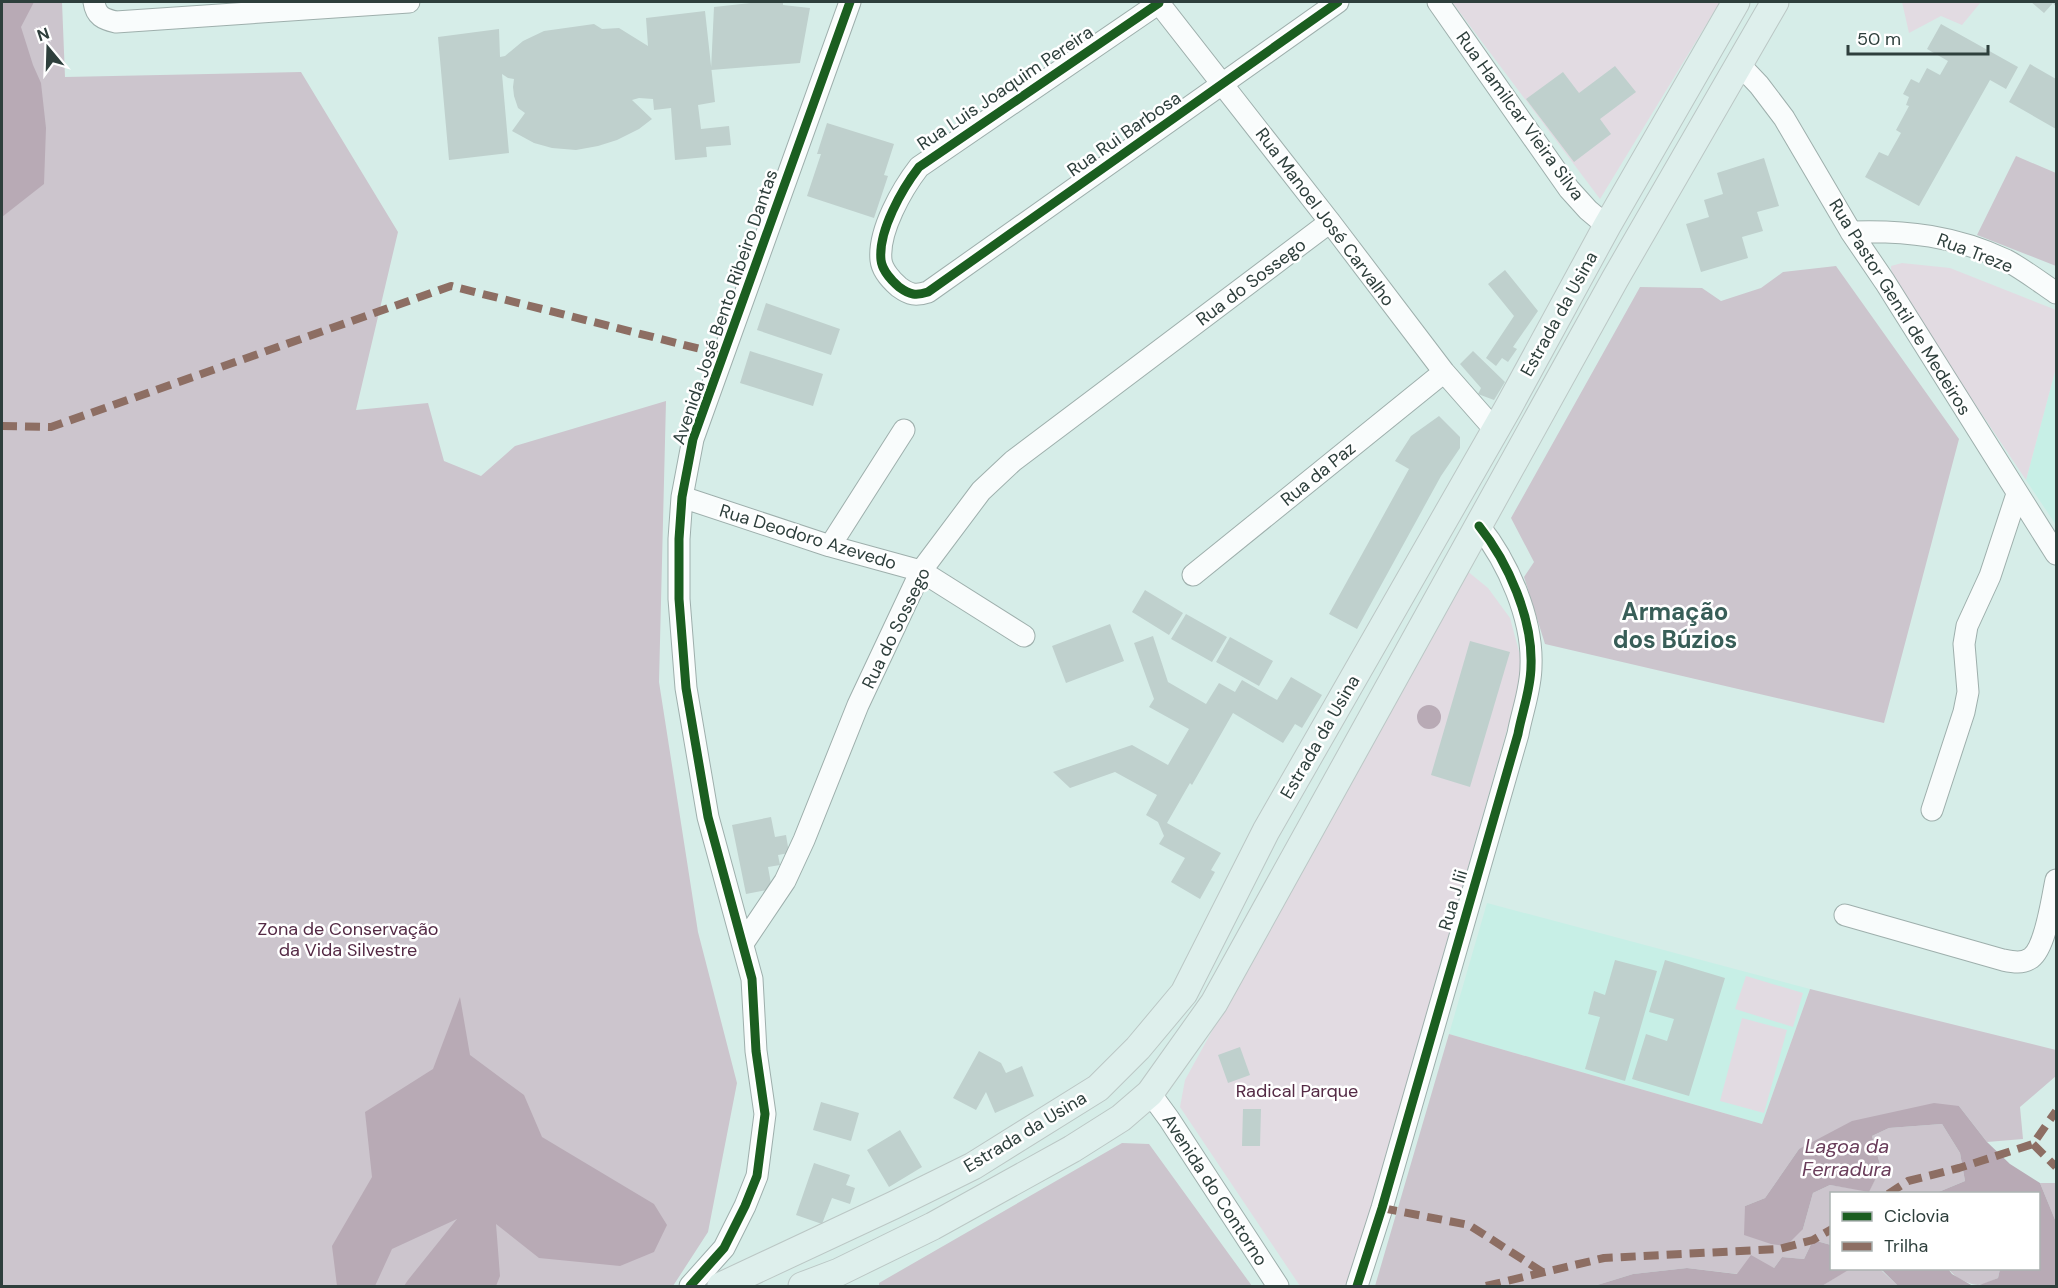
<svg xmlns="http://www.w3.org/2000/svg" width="2058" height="1288" font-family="'DM Sans',sans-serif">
<rect width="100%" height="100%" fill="#d6ede8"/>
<!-- built -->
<path fill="#c7efe6" d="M 2056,368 L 2056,525 L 2026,480 Z
M 1487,903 L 1810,989 L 1762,1124 L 1449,1034 Z"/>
<!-- green -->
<path fill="#e2dbe2" d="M 1452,2 L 1720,2 L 1600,199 Z
M 1902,2 L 1981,2 L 1962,25 L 1941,16 L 1909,33 Z
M 1902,263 L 1950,268 L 2056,310 L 2056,368 L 2026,480 L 1892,280 L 1891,266 Z
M 1466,570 L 1488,588 L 1510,618 L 1524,670 L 1349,1286 L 1300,1286 L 1180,1107 L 1185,1080 Z
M 1746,976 L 1803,993 L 1793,1027 L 1735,1009 Z
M 1742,1018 L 1787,1030 L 1764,1113 L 1720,1101 Z"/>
<!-- forest -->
<path fill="#ccc5cd" d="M 2,2 L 62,2 L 65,77 L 301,72 L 398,232 L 356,410 L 428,403 L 444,461 L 481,476 L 515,446 L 666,401 L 659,682 L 698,932 L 737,1083 L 708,1232 L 673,1286 L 2,1286 Z
M 2016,156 L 2056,173 L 2056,266 L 1977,235 Z
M 1836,266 L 1959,439 L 1884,723 L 1545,644 L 1524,577 L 1534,562 L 1511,518 L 1640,287 L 1702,288 L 1721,301 L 1761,288 L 1783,272 Z
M 1810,989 L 2056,1050 L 2056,1076 L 2020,1107 L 2023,1139 L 1987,1142 L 1959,1106 L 1799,1149 L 1765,1198 L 1745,1206 L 1803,1229 L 1813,1193 L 1830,1185 L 1869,1191 L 1881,1168 L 1872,1136 L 1889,1128 L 1942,1124 L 1960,1153 L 1965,1181 L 1936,1193 L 1832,1194 L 1831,1245 L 1813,1240 L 1804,1259 L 1782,1257 L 1774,1268 L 1738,1274 L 1687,1268 L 1633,1274 L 1594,1286 L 1375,1286 L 1449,1034 L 1762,1124 Z
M 1122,1143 L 1149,1144 L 1252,1286 L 879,1286 L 879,1283 Z
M 2040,1183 L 2056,1183 L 2056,1222 Z
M 1850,1268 L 1880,1269 L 1898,1286 L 1822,1286 Z
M 1948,1269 L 2000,1269 L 1998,1278 C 1979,1286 1979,1288 1960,1279 C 1955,1276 1952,1273 1948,1269 Z"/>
<!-- water -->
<path fill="#b8aab5" d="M 2,2 L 34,2 L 21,27 L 33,65 L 41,83 L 46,128 L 44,184 L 2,217 Z
M1417 717a12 12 0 1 1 24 0a12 12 0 1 1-24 0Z
M 460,997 L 470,1055 L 524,1095 L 542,1137 L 654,1204 L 667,1225 L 654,1252 L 620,1266 L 539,1258 L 496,1224 L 500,1276 L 496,1286 L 404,1286 L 408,1280 L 457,1219 L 392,1249 L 375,1286 L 337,1286 L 332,1246 L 372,1177 L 365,1112 L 433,1069 Z
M 1934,1103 L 1959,1106 L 1987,1142 L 2010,1164 L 2040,1183 L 2056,1222 L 2056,1286 L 1977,1286 L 1998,1278 L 2000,1269 L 2038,1268 L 2038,1194 L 1936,1193 L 1965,1181 L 1960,1153 L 1942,1124 L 1889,1128 L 1872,1136 L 1881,1168 L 1869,1192 L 1830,1185 L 1813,1193 L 1803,1229 L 1786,1246 L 1771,1244 L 1744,1235 L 1745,1206 L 1765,1198 L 1799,1149 L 1852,1121 Z
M 1813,1240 L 1831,1245 L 1832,1268 L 1850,1269 L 1822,1286 L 1594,1286 L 1633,1274 L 1687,1268 L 1737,1274 L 1751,1255 L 1774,1268 L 1782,1257 L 1804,1259 Z
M 1881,1269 L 1948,1269 L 1952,1274 L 1973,1286 L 1898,1286 Z"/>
<!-- building -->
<path fill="#bfd0cd" d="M 760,2 L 783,2 L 783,5 L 810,8 L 800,63 L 711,70 L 714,7 Z
M 2031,2 L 2056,2 L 2056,7 L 2053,3 L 2044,13 Z
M 705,11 L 715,102 L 698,105 L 701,129 L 729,126 L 731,145 L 706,147 L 707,157 L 675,160 L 671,108 L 654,110 L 653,99 L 639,98 L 632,100 L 652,119 L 639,129 L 617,140 L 598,146 L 576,150 L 552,148 L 534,143 L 512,131 L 525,113 L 518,108 L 514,96 L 513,87 L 514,79 L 508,78 L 502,74 L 509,153 L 449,160 L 438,37 L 499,29 L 500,57 L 505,56 L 523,41 L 544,31 L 594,24 L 602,29 L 619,28 L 648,46 L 646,18 Z
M 1941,24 L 2018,67 L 2006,89 L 1990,80 L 1919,206 L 1865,177 L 1879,152 L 1888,156 L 1901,133 L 1896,130 L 1909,106 L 1906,105 L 1909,97 L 1903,94 L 1911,79 L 1919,83 L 1927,68 L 1940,75 L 1948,61 L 1927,49 Z
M 2030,64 L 2056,79 L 2056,129 L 2009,102 Z
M 1615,66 L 1636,92 L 1600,119 L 1611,134 L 1574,162 L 1526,99 L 1563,72 L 1579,93 Z
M 827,123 L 894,144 L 884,175 L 888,176 L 874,218 L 807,196 L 821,154 L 817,154 Z
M 1764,158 L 1779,206 L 1757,212 L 1763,231 L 1742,237 L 1748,258 L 1701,272 L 1686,224 L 1709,217 L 1704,200 L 1723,194 L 1717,173 Z
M 1505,270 L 1538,311 L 1513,347 L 1517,349 L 1508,362 L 1502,358 L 1496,366 L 1486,358 L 1514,316 L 1488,284 Z
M 766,303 L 840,329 L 831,355 L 757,330 Z
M 750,351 L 823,374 L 813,406 L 740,383 Z
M 1473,351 L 1505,382 L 1494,400 L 1478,394 L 1481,388 L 1460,364 Z
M 1439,416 L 1460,437 L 1460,448 L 1441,476 L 1357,629 L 1329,614 L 1409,469 L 1395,461 L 1411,436 Z
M 1145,590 L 1183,613 L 1169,635 L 1132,612 Z
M 1186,614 L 1227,637 L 1212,662 L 1171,639 Z
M 1110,624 L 1124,661 L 1066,683 L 1052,646 Z
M 1153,636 L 1168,682 L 1206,704 L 1219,683 L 1235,692 L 1242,680 L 1277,700 L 1291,677 L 1322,695 L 1302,728 L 1295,724 L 1283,743 L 1233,713 L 1192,785 L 1190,783 L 1167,823 L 1221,853 L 1211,870 L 1215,872 L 1200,899 L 1171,882 L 1185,858 L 1159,844 L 1164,836 L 1158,822 L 1146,815 L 1157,795 L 1115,772 L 1070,788 L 1053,772 L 1132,745 L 1168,765 L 1189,729 L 1149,707 L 1154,699 L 1134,643 Z
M 1230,637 L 1273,661 L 1259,686 L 1216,662 Z
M 1470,641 L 1510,652 L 1470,787 L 1431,775 Z
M 771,817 L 775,837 L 786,835 L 789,853 L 778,855 L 780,865 L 768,867 L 772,889 L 746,894 L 732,825 Z
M 1615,960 L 1657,971 L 1625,1081 L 1585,1069 L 1600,1017 L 1588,1014 L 1594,991 L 1605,995 Z
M 1665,960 L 1725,978 L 1689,1096 L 1632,1079 L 1646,1034 L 1667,1041 L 1674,1019 L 1649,1012 Z
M 1240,1047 L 1250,1075 L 1228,1083 L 1218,1055 Z
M 979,1051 L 1001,1063 L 1006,1073 L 1022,1066 L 1034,1096 L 995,1113 L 986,1092 L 976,1110 L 953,1098 Z
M 821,1102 L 859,1113 L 851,1141 L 813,1130 Z
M 1243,1109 L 1261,1109 L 1260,1146 L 1242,1146 Z
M 900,1130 L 922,1167 L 889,1187 L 867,1150 Z
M 814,1163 L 850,1175 L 846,1185 L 855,1188 L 850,1204 L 832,1198 L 822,1224 L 796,1215 Z"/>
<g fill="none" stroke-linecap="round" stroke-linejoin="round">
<defs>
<path id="minor" d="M 94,2 C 96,16 103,19 116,22 L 409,2
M 1158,2 L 1330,222 L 1444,372 L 1495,430
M 1438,2 L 1569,189 L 1588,210 L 1607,226
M 1159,3 L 919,167 C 902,189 878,231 881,260 C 882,270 892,281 899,287 C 910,295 916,296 928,292 L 1338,2
M 1740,65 L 1759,85 L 1784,118 L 1851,232 L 1885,282 L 2056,554
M 1851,232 C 1906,230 1956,236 2006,260 C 2023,269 2040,282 2056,293
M 682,497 L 830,546 L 921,571 L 1024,636
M 830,546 L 904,430
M 1193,575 L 1444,372
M 1932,810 L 1964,712 L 1968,692 L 1964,644 L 1967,626 L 1990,576 L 2017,494
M 1845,915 L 2003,960 C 2013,962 2022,964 2031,958 C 2046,947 2052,898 2056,880
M 744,942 L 785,881 L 804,840 L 858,705 L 921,571 L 981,491 L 1013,461 L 1330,222
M 1150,1093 L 1169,1119 L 1278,1286
M 690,1286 L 724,1248 L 745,1206 L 757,1176 L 765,1114 L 756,1051 L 752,979 L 708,817 L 686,688 L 679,599 L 679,539 L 682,497 L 693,439 L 850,2
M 1357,1286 L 1382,1208 L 1518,734 C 1522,712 1531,689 1531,666 C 1533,619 1508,562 1479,526"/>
<path id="major" d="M 721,1286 L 894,1205 L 973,1166 L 1098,1088 L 1138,1048 L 1184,993 L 1266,831 L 1508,408 L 1607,226 L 1736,2
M 802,1286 L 839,1272 L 933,1226 L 1072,1149 L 1121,1118 L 1150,1093 L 1214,1003 L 1615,279 L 1775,2"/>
</defs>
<!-- minor casing -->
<use href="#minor" stroke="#9eafac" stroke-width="23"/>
<!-- major casing -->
<use href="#major" stroke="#bbc7c5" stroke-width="29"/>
<!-- minor -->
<use href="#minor" stroke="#f9fcfc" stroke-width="21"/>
<!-- major -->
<use href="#major" stroke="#deefec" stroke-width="27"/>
<!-- quiet -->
<path stroke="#8d6e63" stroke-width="8" stroke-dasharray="15 8" stroke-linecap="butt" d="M 2,426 L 51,427 L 451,286 L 724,355
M 2033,1144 L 2056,1167
M 1888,1194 L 1908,1181 L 1959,1168 L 2033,1144 L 2056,1111
M 1382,1208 L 1469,1225 L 1544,1273
M 1486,1286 L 1604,1258 L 1779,1249 L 1813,1240 L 1832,1229"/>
<defs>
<path id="cycleway" d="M 1159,3 L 919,167 C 902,189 878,231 881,260 C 882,270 892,281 899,287 C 910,295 916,296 928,292 L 1338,2
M 690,1286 L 724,1248 L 745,1206 L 757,1176 L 765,1114 L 756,1051 L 752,979 L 708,817 L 686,688 L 679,599 L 679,539 L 682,497 L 693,439 L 850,2
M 1357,1286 L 1382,1208 L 1518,734 C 1522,712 1531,689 1531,666 C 1533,619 1508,562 1479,526"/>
</defs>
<!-- cycleway casing -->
<use href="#cycleway" stroke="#fff" stroke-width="13"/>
<!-- cycleway -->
<use href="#cycleway" stroke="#1b5e20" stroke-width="9"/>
</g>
<g text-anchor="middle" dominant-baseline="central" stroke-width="5" stroke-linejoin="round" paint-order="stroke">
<!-- street labels -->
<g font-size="18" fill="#2e3f3c" stroke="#fff">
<text transform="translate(1005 88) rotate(-34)">Rua Luis Joaquim Pereira</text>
<text transform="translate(1520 116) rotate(54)">Rua Hamilcar Vieira Silva</text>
<text transform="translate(1124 134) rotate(-35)">Rua Rui Barbosa</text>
<text transform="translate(1325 217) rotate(53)">Rua Manoel José Carvalho</text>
<text transform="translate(1975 253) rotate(21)">Rua Treze</text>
<text transform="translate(1251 282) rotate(-37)">Rua do Sossego</text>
<text transform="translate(725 307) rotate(-71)">Avenida José Bento Ribeiro Dantas</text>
<text transform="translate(1900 307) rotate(58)">Rua Pastor Gentil de Medeiros</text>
<text transform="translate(1559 314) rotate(-61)">Estrada da Usina</text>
<text transform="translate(1318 474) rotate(-39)">Rua da Paz</text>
<text transform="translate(808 537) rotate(17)">Rua Deodoro Azevedo</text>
<text transform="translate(896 628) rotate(-64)">Rua do Sossego</text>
<text transform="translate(1320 737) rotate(-60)">Estrada da Usina</text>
<text transform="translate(1453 900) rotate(-74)">Rua J Iii</text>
<text transform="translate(1025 1132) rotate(-31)">Estrada da Usina</text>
<text transform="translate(1215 1190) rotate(57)">Avenida do Contorno</text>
</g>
<!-- park labels -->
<g font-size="18" fill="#542a45" stroke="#fff">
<text x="348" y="929">Zona de Conservação<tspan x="348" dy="21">da Vida Silvestre</tspan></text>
<text x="1297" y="1091">Radical Parque</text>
</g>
<!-- water labels -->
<g font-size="20" font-style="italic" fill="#6a3e5b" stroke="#fff">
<text x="1847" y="1146">Lagoa da<tspan x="1847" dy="23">Ferradura</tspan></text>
</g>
<!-- district labels -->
<g font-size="24" font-weight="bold" fill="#385e58" stroke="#fff">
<text x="1675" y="611">Armação<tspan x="1675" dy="28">dos Búzios</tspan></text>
</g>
</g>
<!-- border -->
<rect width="2058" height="1288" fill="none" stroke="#2e3f3c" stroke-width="6"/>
<!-- legend -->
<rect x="1830" y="1192" width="210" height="78" fill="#ffffff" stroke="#abb2b1" stroke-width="1.5"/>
<rect x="1842" y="1212" width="30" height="9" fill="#1b5e20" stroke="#abb2b1" stroke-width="1.5"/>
<text x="1884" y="1222" font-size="18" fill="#2e3f3c">Ciclovia</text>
<rect x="1842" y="1242" width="30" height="9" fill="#8d6e63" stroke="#abb2b1" stroke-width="1.5"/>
<text x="1884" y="1252" font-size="18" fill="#2e3f3c">Trilha</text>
<!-- north arrow -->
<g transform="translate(48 48) rotate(341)" stroke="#ffffff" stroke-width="4.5" paint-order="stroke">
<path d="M0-4.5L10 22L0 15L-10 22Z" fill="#2e3f3c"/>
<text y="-9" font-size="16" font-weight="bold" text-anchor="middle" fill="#2e3f3c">N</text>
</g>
<!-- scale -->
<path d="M1848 45v9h140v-9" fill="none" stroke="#2e3f3c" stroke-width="3"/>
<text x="1857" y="45" font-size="18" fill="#2e3f3c" stroke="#ffffff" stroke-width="4.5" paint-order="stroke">50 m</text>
</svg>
